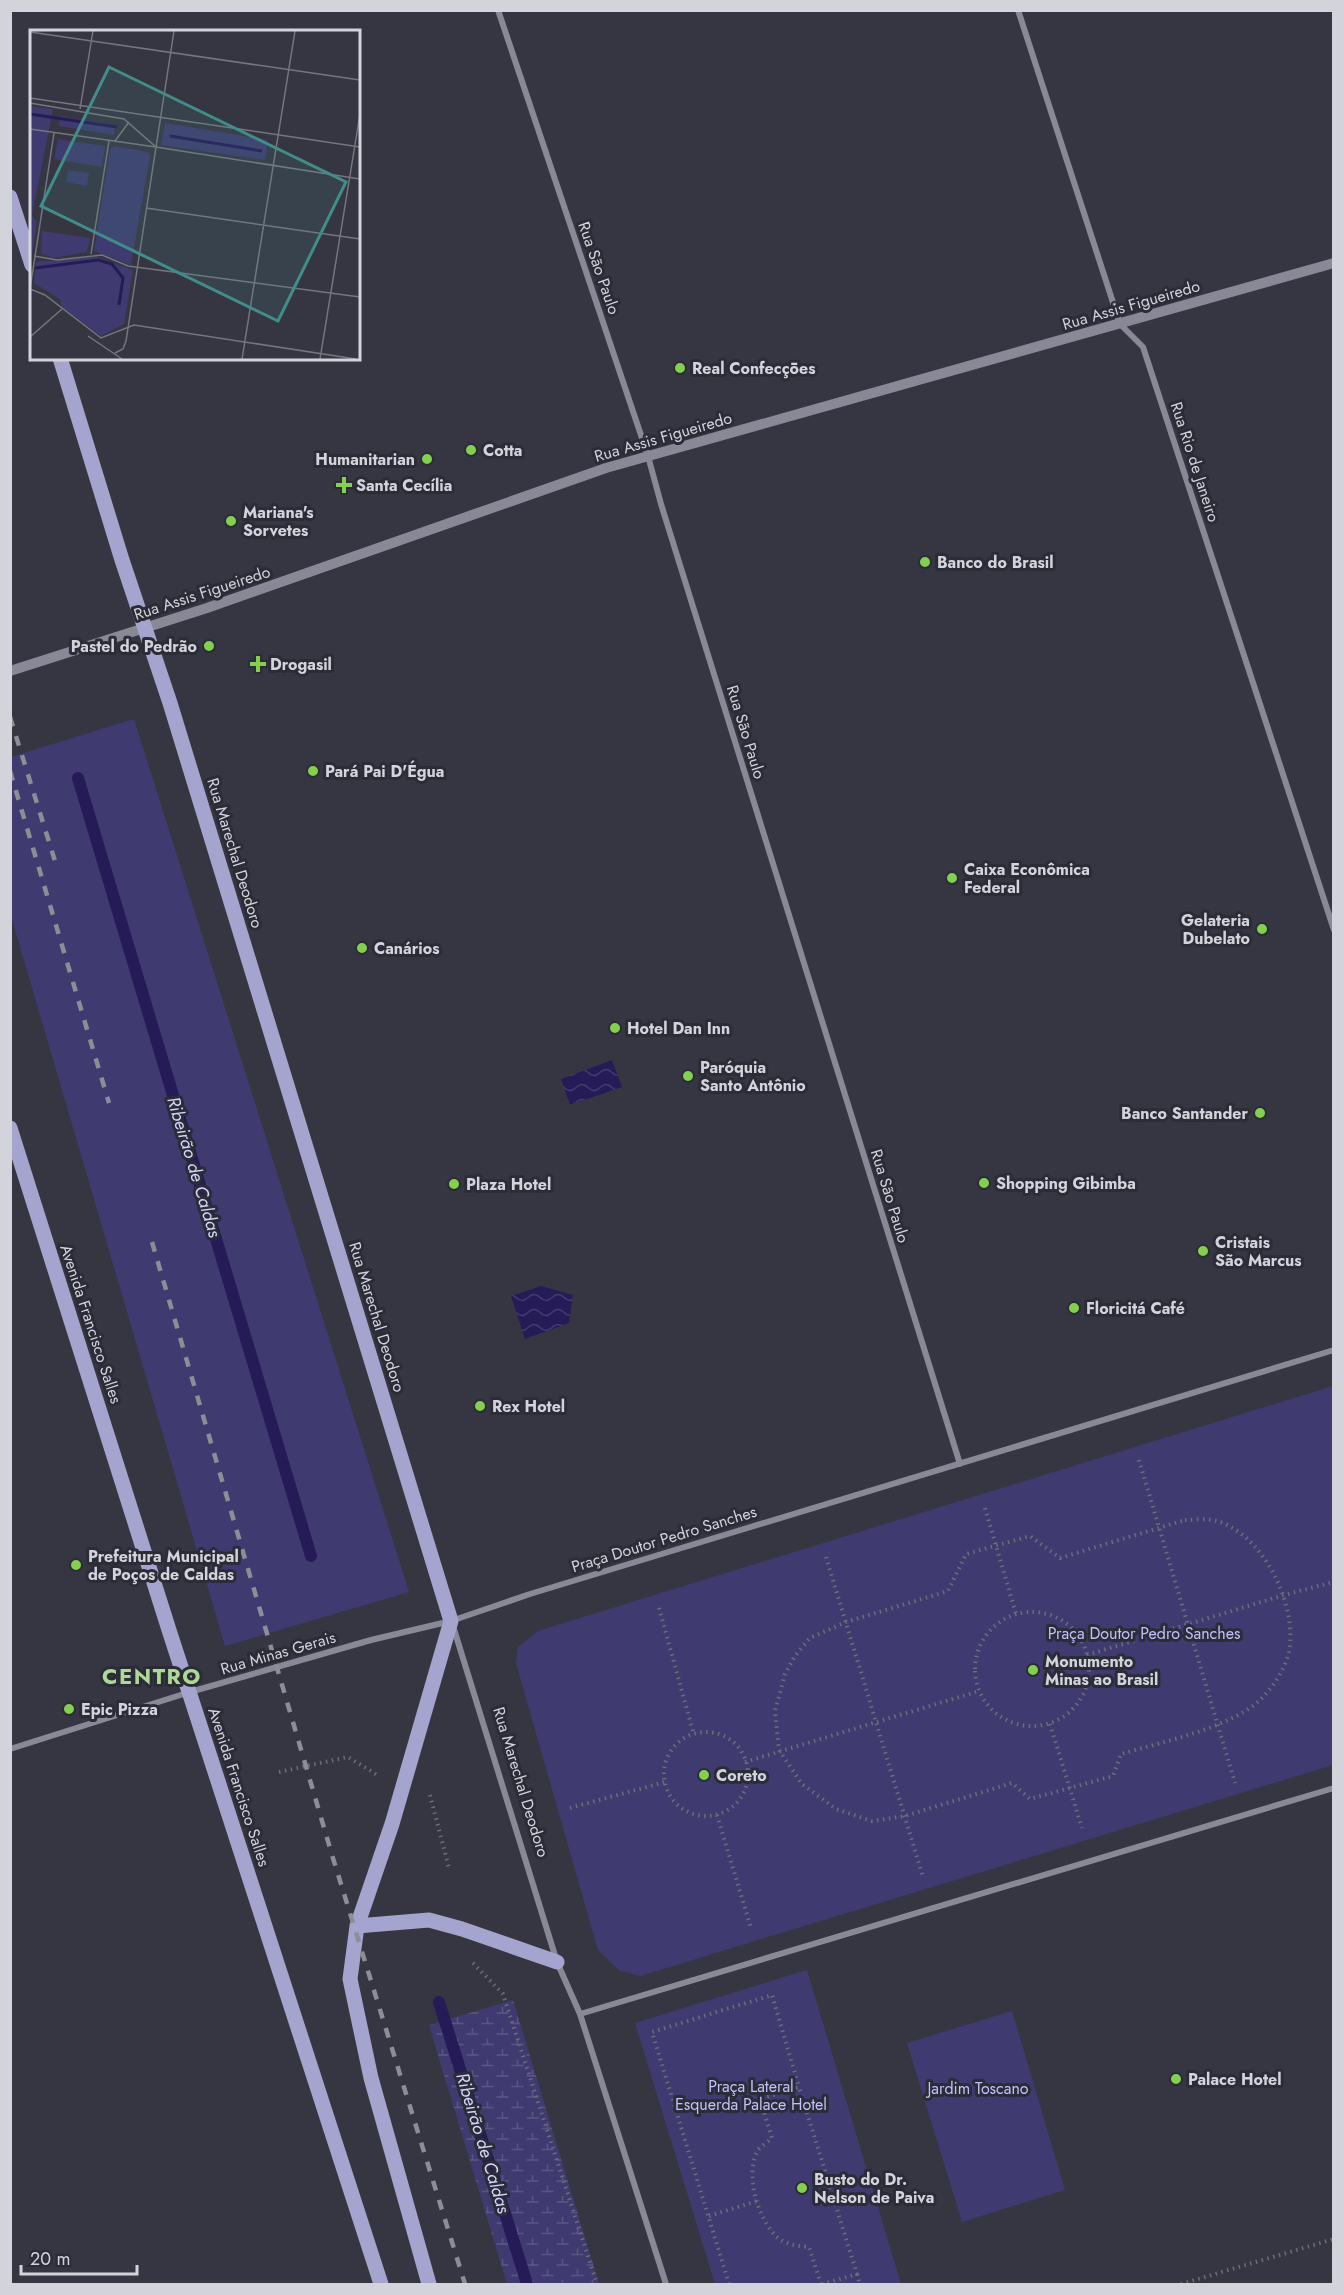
<svg xmlns="http://www.w3.org/2000/svg" width="1344" height="2295" font-family="Jost,sans-serif">
<defs>
<pattern id="wetland-marsh" width="20" height="14" patternUnits="userSpaceOnUse" patternTransform="scale(1.5)"><rect width="20" height="14" fill="#3f3b70"/><path d="M1 5h8M5 5V1M11 12h8M15 12V8" fill="none" stroke="#5a5684"/></pattern>
<pattern id="water-waves" width="16" height="10" patternUnits="userSpaceOnUse" patternTransform="scale(1.5)"><rect width="16" height="10" fill="#251b57"/><path d="M0 5q4-4 8 0t8 0" fill="none" stroke="#443b6f"/></pattern>
</defs>
<rect width="100%" height="100%" fill="#363642"/>
<!-- wetland -->
<path fill="url(#wetland-marsh)" d="M 513,2000 L 599,2284 L 507,2284 L 429,2025 Z"/>
<!-- green -->
<path fill="#3f3b70" d="M 134,719 L 409,1592 L 225,1646 L 11,916 L 11,757 Z
M 1333,1386 L 1333,1765 L 640,1976 L 619,1970 L 598,1950 L 516,1663 L 518,1647 L 538,1631 Z
M 807,1970 L 901,2284 L 715,2284 L 635,2023 Z
M 1012,2011 L 1065,2190 L 962,2222 L 907,2043 Z"/>
<!-- water -->
<path fill="url(#water-waves)" d="M 612,1060 L 622,1087 L 570,1105 L 561,1079 Z
M 541,1286 L 573,1295 L 569,1323 L 525,1339 L 511,1296 Z"/>
<g fill="none" stroke-linecap="round" stroke-linejoin="round">
<!-- stream -->
<path stroke="#251b57" stroke-width="12" d="M 78,778 L 311,1556
M 439,2002 L 527,2284"/>
<!-- path -->
<path stroke="#6d6d78" stroke-width="4" stroke-dasharray="1.5 4.5" stroke-linecap="butt" d="M 1139,1460 L 1235,1783
M 985,1508 L 1016,1614
M 1185,1520 C 1195,1520 1207,1518 1217,1521 C 1264,1535 1298,1606 1289,1652 C 1285,1668 1275,1684 1264,1696 C 1236,1727 1161,1742 1121,1754 L 1113,1776 L 1030,1799 L 1012,1783 L 905,1816 L 872,1821 L 836,1809 L 802,1784 L 779,1750 L 775,1711 L 785,1674 L 795,1656 L 810,1638 L 846,1622 L 948,1591 L 966,1554 L 1030,1536 L 1060,1558 Z
M 826,1557 L 923,1877
M 659,1608 L 694,1735
M975 1669a57 57 0 1 1 114 0a57 57 0 1 1-114 0Z
M 1087,1655 L 1284,1595 L 1334,1582
M 1050,1724 L 1082,1828
M664 1774a42 42 0 1 1 84 0a42 42 0 1 1-84 0Z
M 745,1762 L 979,1691
M 279,1772 L 348,1757 L 379,1776
M 430,1795 L 449,1868
M 570,1808 L 665,1782
M 717,1815 L 751,1928
M 473,1963 L 503,1994 L 597,2284
M 709,2216 L 757,2201
M 857,2274 L 860,2284
M 729,2284 L 652,2032 L 772,1995 L 799,2087
M 821,2284 L 809,2247 C 798,2246 787,2245 778,2238 C 758,2220 744,2174 758,2150 C 761,2146 768,2142 772,2138 L 760,2099 L 799,2087 L 857,2274 L 823,2284
M 1181,2284 L 1334,2239"/>
<!-- minor -->
<path stroke="#888897" stroke-width="6" d="M 498,10 L 648,456 L 661,504 L 960,1464
M 1018,10 L 1120,324 L 1143,347 L 1334,930
M 453,1626 L 557,1962 L 580,2014 L 666,2284
M 10,1749 L 190,1692 L 371,1640 L 451,1621 L 530,1594 L 1334,1350
M 580,2014 L 1334,1788"/>
<!-- tertiary -->
<path stroke="#888897" stroke-width="10" d="M 10,671 L 207,608 L 606,468 L 1334,263"/>
<!-- primary -->
<path stroke="#a4a4cf" stroke-width="15" d="M 10,197 L 32,265
M 60,358 L 122,560 L 170,703 L 451,1621 L 392,1824 L 357,1926 L 350,1979 L 371,2078 L 429,2284
M 10,1128 L 169,1630 L 381,2284
M 357,1926 L 429,1920 L 462,1929 L 557,1962"/>
<!-- rail -->
<path stroke="#8d8d96" stroke-width="4.5" stroke-dasharray="10 10" stroke-linecap="butt" d="M 10,717 L 55,861
M 10,771 L 109,1103
M 152,1242 L 332,1855 L 465,2284"/>
</g>
<!-- markers -->
<g fill="#83d04e" stroke="#2c2c38" stroke-width="2">
<circle cx="680" cy="368" r="6"/>
<circle cx="471" cy="450" r="6"/>
<circle cx="427" cy="459" r="6"/>
<path d="M341 476h6v6h6v6h-6v6h-6v-6h-6v-6h6z"/>
<circle cx="231" cy="521" r="6"/>
<circle cx="925" cy="562" r="6"/>
<circle cx="209" cy="646" r="6"/>
<path d="M255 655h6v6h6v6h-6v6h-6v-6h-6v-6h6z"/>
<circle cx="313" cy="771" r="6"/>
<circle cx="952" cy="878" r="6"/>
<circle cx="1262" cy="929" r="6"/>
<circle cx="362" cy="948" r="6"/>
<circle cx="615" cy="1028" r="6"/>
<circle cx="688" cy="1076" r="6"/>
<circle cx="1260" cy="1113" r="6"/>
<circle cx="984" cy="1183" r="6"/>
<circle cx="454" cy="1184" r="6"/>
<circle cx="1203" cy="1251" r="6"/>
<circle cx="1074" cy="1308" r="6"/>
<circle cx="480" cy="1406" r="6"/>
<circle cx="76" cy="1565" r="6"/>
<circle cx="1033" cy="1670" r="6"/>
<circle cx="69" cy="1709" r="6"/>
<circle cx="704" cy="1775" r="6"/>
<circle cx="1176" cy="2079" r="6"/>
<circle cx="802" cy="2188" r="6"/>
</g>
<g text-anchor="middle" dominant-baseline="central" stroke-width="6" stroke-linejoin="round" paint-order="stroke">
<!-- street labels -->
<g font-size="16" fill="#d3d3db" stroke="#2c2c38">
<text transform="translate(599 268) rotate(71)">Rua São Paulo</text>
<text transform="translate(1131 305) rotate(-16)">Rua Assis Figueiredo</text>
<text transform="translate(663 437) rotate(-16)">Rua Assis Figueiredo</text>
<text transform="translate(1195 462) rotate(72)">Rua Rio de Janeiro</text>
<text transform="translate(202 593) rotate(-18)">Rua Assis Figueiredo</text>
<text transform="translate(746 732) rotate(73)">Rua São Paulo</text>
<text transform="translate(235 853) rotate(73)">Rua Marechal Deodoro</text>
<text transform="translate(890 1196) rotate(73)">Rua São Paulo</text>
<text transform="translate(377 1317) rotate(73)">Rua Marechal Deodoro</text>
<text transform="translate(91 1324) rotate(72)">Avenida Francisco Salles</text>
<text transform="translate(664 1539) rotate(-17)">Praça Doutor Pedro Sanches</text>
<text transform="translate(278 1653) rotate(-16)">Rua Minas Gerais</text>
<text transform="translate(521 1782) rotate(73)">Rua Marechal Deodoro</text>
<text transform="translate(239 1787) rotate(72)">Avenida Francisco Salles</text>
</g>
<!-- poi labels -->
<g font-size="16" font-weight="bold" fill="#d3d3db" stroke="#2c2c38" text-anchor="start">
<text x="692" y="368">Real Confecçōes</text>
<text x="483" y="450">Cotta</text>
<text x="415" y="459" text-anchor="end">Humanitarian</text>
<text x="356" y="485">Santa Cecília</text>
<text x="243" y="512">Mariana's<tspan x="243" dy="18">Sorvetes</tspan></text>
<text x="937" y="562">Banco do Brasil</text>
<text x="197" y="646" text-anchor="end">Pastel do Pedrão</text>
<text x="270" y="664">Drogasil</text>
<text x="325" y="771">Pará Pai D'Égua</text>
<text x="964" y="869">Caixa Econômica<tspan x="964" dy="18">Federal</tspan></text>
<text x="1250" y="920" text-anchor="end">Gelateria<tspan x="1250" dy="18">Dubelato</tspan></text>
<text x="374" y="948">Canários</text>
<text x="627" y="1028">Hotel Dan Inn</text>
<text x="700" y="1067">Paróquia<tspan x="700" dy="18">Santo Antônio</tspan></text>
<text x="1248" y="1113" text-anchor="end">Banco Santander</text>
<text x="996" y="1183">Shopping Gibimba</text>
<text x="466" y="1184">Plaza Hotel</text>
<text x="1215" y="1242">Cristais<tspan x="1215" dy="18">São Marcus</tspan></text>
<text x="1086" y="1308">Floricitá Café</text>
<text x="492" y="1406">Rex Hotel</text>
<text x="88" y="1556">Prefeitura Municipal<tspan x="88" dy="18">de Poços de Caldas</tspan></text>
<text x="1045" y="1661">Monumento<tspan x="1045" dy="18">Minas ao Brasil</tspan></text>
<text x="81" y="1709">Epic Pizza</text>
<text x="716" y="1775">Coreto</text>
<text x="1188" y="2079">Palace Hotel</text>
<text x="814" y="2179">Busto do Dr.<tspan x="814" dy="18">Nelson de Paiva</tspan></text>
</g>
<!-- park labels -->
<g font-size="16" fill="#c1c1fb" stroke="#2c2c38">
<text x="1144" y="1633">Praça Doutor Pedro Sanches</text>
<text x="751" y="2086">Praça Lateral<tspan x="751" dy="18">Esquerda Palace Hotel</tspan></text>
<text x="978" y="2088">Jardim Toscano</text>
</g>
<!-- water labels -->
<g font-size="18" font-style="italic" fill="#d5d6fd" stroke="#2c2c38">
<text transform="translate(194 1167) rotate(73)">Ribeirão de Caldas</text>
<text transform="translate(483 2143) rotate(73)">Ribeirão de Caldas</text>
</g>
<!-- district labels -->
<g font-size="22" font-weight="bold" letter-spacing="1.5" fill="#aed896" stroke="#2c2c38">
<text x="152" y="1676">CENTRO</text>
</g>
</g>
<!-- overview -->
<g transform="translate(30 30)">
<rect width="330" height="330" fill="#363642"/>
<path d="M 30,86 L 85,95 L 84,105 L 29,96 Z" fill="#3f3b70"/>
<path d="M 0,76 L 23,79 L 2,186 L 7,191 L 0,237 ZM 135,93 L 238,110 L 235,130 L 131,115 ZM 28,109 L 75,116 L 72,137 L 24,129 ZM 84,116 L 118,122 L 120,126 L 101,235 L 64,221 L 80,119 ZM 38,140 L 59,143 L 57,156 L 36,152 ZM 12,201 L 60,208 L 57,222 L 23,228 L 11,223 ZM 67,227 L 103,240 L 94,294 L 71,306 L 31,276 L 31,270 L 4,253 L 6,232 Z" fill="#3f3b70"/>
<path fill="none" stroke="#251b57" stroke-width="3" d="M 0,84 L 87,97M 140,106 L 232,121M 5,238 L 68,230 L 82,234 L 93,248 L 89,275"/>
<path fill="none" stroke="#75757f" stroke-width="1.5" d="M 0,2 L 330,50M 0,68 L 330,117M 0,73 L 94,89 L 126,117 L 330,149M 50,79 L 63,1M 0,99 L 126,117M 85,111 L 99,92M 116,178 L 330,209M 61,224 L 79,111M 4,226 L 27,230 L 72,225 L 98,236 L 330,267M 0,259 L 15,265 L 71,308 L 104,295 L 326,329M 0,259 L 24,103M 58,306 L 92,329M 0,307 L 32,279M 85,323 L 93,319 L 96,311 L 144,1M 212,329 L 265,1M 290,329 L 330,84"/>
<path fill="#408d89" fill-opacity="0.15" stroke="#408d89" stroke-width="3" d="M 79,37 L 316,152 L 248,291 L 11,176 Z"/>
<rect width="330" height="330" fill="none" stroke="#d3d3db" stroke-width="3"/>
</g>
<!-- border -->
<rect width="1344" height="2295" fill="none" stroke="#d3d3db" stroke-width="24"/>
<!-- scale -->
<path d="M21 2265v9h116v-9" fill="none" stroke="#d3d3db" stroke-width="3"/>
<text x="30" y="2265" font-size="18" fill="#d3d3db" stroke="#2c2c38" stroke-width="4.5" paint-order="stroke">20 m</text>
</svg>
